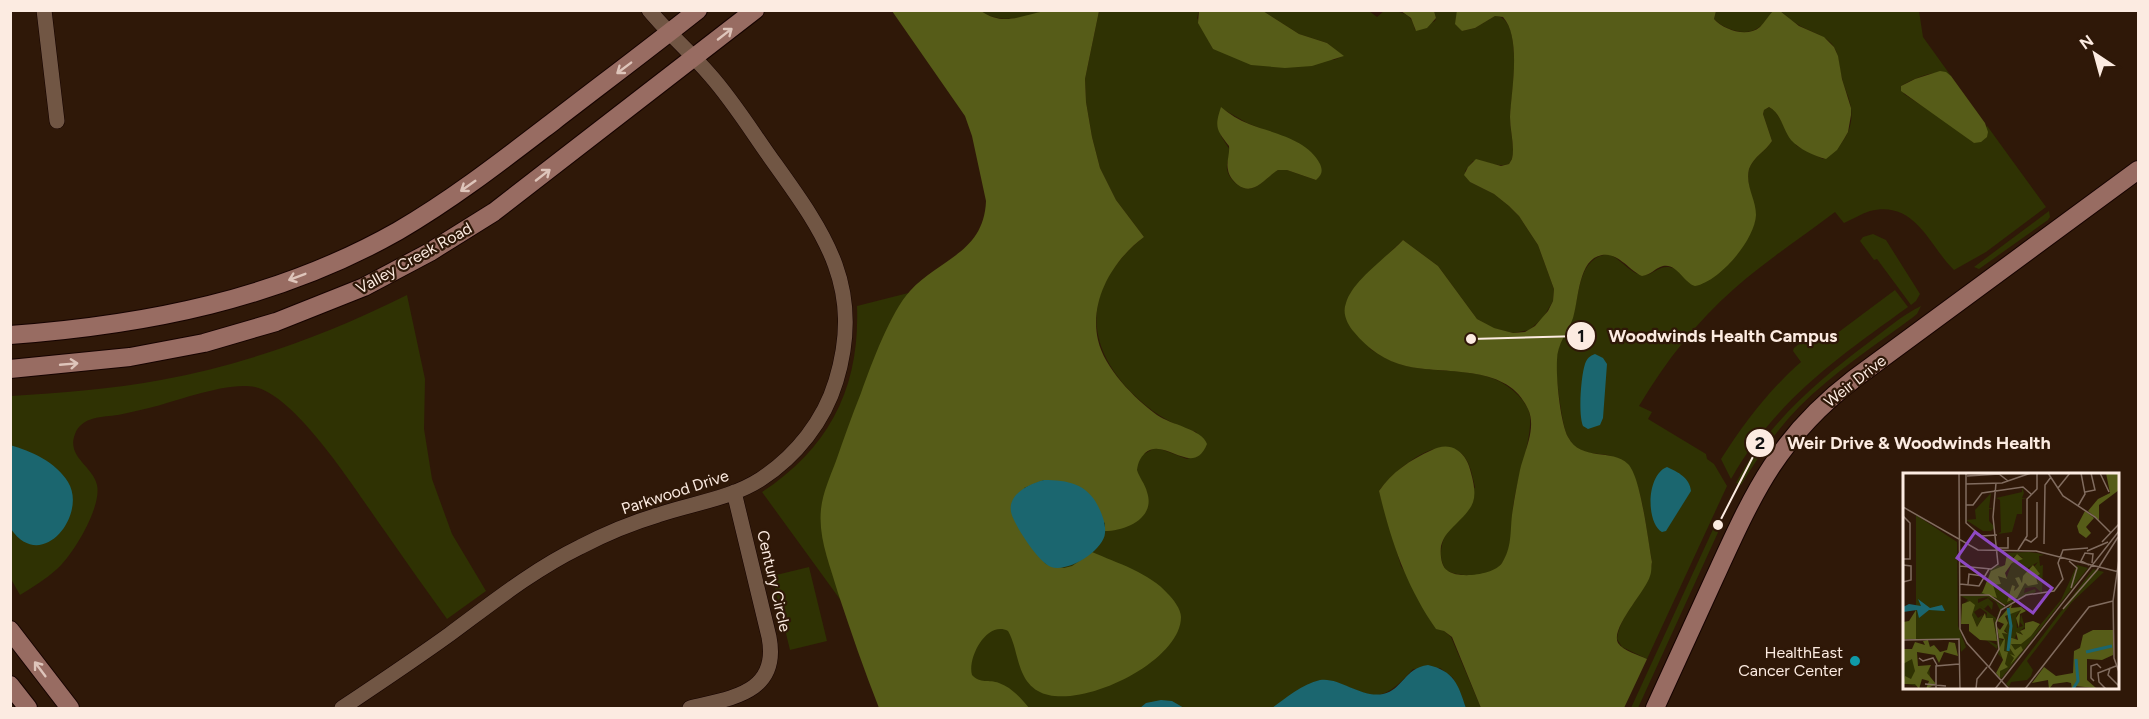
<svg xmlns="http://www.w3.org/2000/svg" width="2149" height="719" font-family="Figtree,sans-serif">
<rect width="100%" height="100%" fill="#2f1808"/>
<!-- green -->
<path fill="#2f3203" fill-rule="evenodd" d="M 981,11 L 1046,11 C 1024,17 1001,25 981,11 Z
M 1099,11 L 1199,11 L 1197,18 L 1213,49 L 1334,60 L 1343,56 L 1327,43 L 1299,34 L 1263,11 L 1369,11 L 1377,17 L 1384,11 C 1400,11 1412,12 1415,30 L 1435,21 L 1436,18 L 1434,11 L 1457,11 L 1462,31 L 1475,28 L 1495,16 C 1525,17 1511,97 1510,118 C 1510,131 1515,146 1512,159 L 1509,164 C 1497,168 1486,160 1473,161 L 1465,171 L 1470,182 L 1494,194 L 1509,206 L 1519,216 L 1538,245 L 1554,289 L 1553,301 L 1543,318 L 1529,330 L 1513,333 L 1493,328 L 1477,319 L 1438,266 L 1403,240 L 1363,278 L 1350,294 L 1370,349 C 1382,356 1393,363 1407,366 C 1446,375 1489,364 1519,396 C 1524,402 1529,408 1530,416 C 1532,439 1518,476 1514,501 C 1511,515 1514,529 1511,542 C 1509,551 1505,560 1499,567 C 1489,578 1460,577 1447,571 C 1439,561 1440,549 1444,538 L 1475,487 C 1472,475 1470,461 1461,453 C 1438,432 1391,473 1379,491 L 1401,566 L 1444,631 L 1451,637 L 1481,708 L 1466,708 L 1453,678 L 1440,668 L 1413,669 C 1374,713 1371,690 1325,680 L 1329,708 L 897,708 L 858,624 L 762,492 C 830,447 860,387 857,306 L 1007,268 L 1144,454 L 1153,449 L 1158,448 L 1187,459 L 1203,451 L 1196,432 C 1169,424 1150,411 1130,391 C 1079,338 1088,281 1144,237 L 1116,200 L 1100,168 L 1092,137 L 1086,102 L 1085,79 ZM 1221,108 L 1247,123 L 1291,140 L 1316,180 L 1287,170 L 1278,170 C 1270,174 1264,183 1255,187 C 1244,193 1229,181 1227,169 C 1226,163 1230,156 1230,150 L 1221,136 Z
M 1716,11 L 1775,11 C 1768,15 1765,24 1758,28 C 1745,37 1724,29 1714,19 Z
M 1780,11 L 1919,11 L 1923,37 L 1951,76 C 1940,67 1912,79 1901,86 L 1904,94 L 1947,122 L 1974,143 L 1987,126 L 1985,123 L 2046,207 L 1986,252 L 1954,270 C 1929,246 1916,200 1870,211 C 1861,214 1853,219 1844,223 L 1835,212 C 1802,237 1767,260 1735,288 C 1697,321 1665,362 1639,406 L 1652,412 L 1648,419 L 1706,454 L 1707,459 L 1714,464 L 1727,486 L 1647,659 L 1622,647 L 1617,639 C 1620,611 1650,592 1652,561 C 1647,538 1645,507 1637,485 C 1635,477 1624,465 1618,460 C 1604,448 1579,462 1567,435 C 1562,424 1555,372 1556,358 C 1558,342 1569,331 1573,316 C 1580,293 1578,257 1609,254 C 1620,259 1629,271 1638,274 C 1653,280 1658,261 1675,269 L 1729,264 C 1738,253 1756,230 1755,215 C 1755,200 1745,185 1749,169 C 1754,156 1765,152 1772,141 L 1763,114 L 1764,110 L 1769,107 L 1775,111 L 1797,146 L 1823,159 C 1841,148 1854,131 1851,109 C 1850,98 1844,88 1842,78 C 1838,65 1840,53 1831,43 C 1823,35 1812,32 1802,27 C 1794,23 1787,16 1780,11 Z
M 2049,211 L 2050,217 L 2048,220 L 1979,269 L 1974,267 Z
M 1873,234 L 1886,240 L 1920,294 L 1916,301 L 1911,305 L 1877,259 L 1874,260 L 1860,241 L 1863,237 Z
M 1895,290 L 1908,307 C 1836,359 1776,400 1731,479 L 1721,459 C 1744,423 1769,390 1801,362 L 1793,351 L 1794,348 L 1814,332 L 1824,343 Z
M 407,295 L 425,379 L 424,429 L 432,479 L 452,534 L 486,591 L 447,619 C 426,590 405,560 384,530 C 358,494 298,397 255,387 C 228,381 177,401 149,408 C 139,410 129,413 118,415 C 103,417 82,416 75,434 C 66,457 93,466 97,485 C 102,507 73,555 57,569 C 46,579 33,587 20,595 L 11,579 L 11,396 C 61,393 111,389 161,380 C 247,364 329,334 407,295 Z
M 1921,306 L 1917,314 L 1912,318 C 1874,346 1833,373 1799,407 C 1776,431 1758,457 1741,485 L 1736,483 C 1768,423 1815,383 1868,343 C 1884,331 1902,315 1921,306 Z
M 1715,525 L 1720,528 L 1638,708 L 1631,708 Z
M 809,567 L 827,641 L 790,650 L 772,576 Z"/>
<!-- forest -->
<path fill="#565c18" d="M 1457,10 L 1716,11 L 1714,19 C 1724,30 1747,38 1760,27 C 1765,22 1768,16 1773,11 L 1780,11 L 1799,26 L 1824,37 L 1834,47 L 1838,56 L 1842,79 L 1851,108 L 1851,115 L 1848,132 L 1844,139 L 1837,150 L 1826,159 C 1814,156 1799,149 1791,140 C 1783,130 1781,113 1769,107 L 1764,110 L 1763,114 L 1772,141 C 1765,152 1754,156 1749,169 C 1745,186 1756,199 1756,215 C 1755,240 1719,282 1695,286 C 1683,282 1677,263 1663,266 C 1655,268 1651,275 1642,276 C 1629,270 1618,252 1602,255 C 1578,259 1579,299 1573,318 C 1568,332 1557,344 1557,360 C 1556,378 1560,421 1568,437 C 1581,462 1612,448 1628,464 C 1641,477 1648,541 1652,562 C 1651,566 1652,571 1650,576 C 1646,591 1610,628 1618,643 C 1623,651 1639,655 1647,659 L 1624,708 L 1481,708 L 1452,637 L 1444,631 L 1436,629 C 1406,586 1391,541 1379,491 C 1392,472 1410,460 1432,450 C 1440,446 1449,445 1457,450 C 1465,455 1469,464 1471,473 C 1479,502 1473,507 1453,527 C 1447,533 1443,538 1441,546 C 1440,554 1441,567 1448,571 C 1459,579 1494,575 1502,563 C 1512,547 1510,533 1512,515 C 1514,500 1517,485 1520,470 C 1524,452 1537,428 1528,409 C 1508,363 1445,375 1406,366 C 1385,361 1368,349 1354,332 C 1347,324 1342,313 1346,303 C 1352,281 1387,257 1403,240 L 1438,266 L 1477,319 L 1494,328 L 1513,333 L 1525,332 L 1535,326 L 1548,311 L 1553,301 L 1554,289 L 1538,245 L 1519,216 L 1509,206 L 1494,194 L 1470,182 L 1464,175 L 1468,167 L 1476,159 L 1501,166 L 1509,164 L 1512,159 C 1515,146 1510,131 1510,117 C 1511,92 1522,38 1503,17 L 1495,16 L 1475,28 L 1462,31 L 1455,24 Z
M 892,11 L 981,11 C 1004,27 1021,15 1046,11 C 1062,8 1082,11 1099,11 L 1085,79 L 1086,102 L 1092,137 L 1100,168 L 1116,200 L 1144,237 C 1113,260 1089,300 1098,340 C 1104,368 1135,399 1157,415 C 1171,425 1202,429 1207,444 C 1193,479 1165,436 1145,453 C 1140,458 1138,463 1137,470 C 1139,477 1145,484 1147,492 C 1156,518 1126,531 1105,531 L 1105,523 L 1044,480 L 1024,488 L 1025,538 L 1046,564 L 1064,568 L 1072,566 L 1092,552 C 1117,563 1150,573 1168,594 C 1173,599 1181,609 1181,617 C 1181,663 1075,713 1038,691 C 1016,678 1019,650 1008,631 C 987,620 967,658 972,675 C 980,684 989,679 999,683 C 1011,687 1022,699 1029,708 L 879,708 C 864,670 851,632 838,593 C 830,565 818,538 821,509 C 823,492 830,477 836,461 C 844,438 852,415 861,393 C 871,365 891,311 910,291 C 939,259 984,253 986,201 L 972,136 L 965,116 Z
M 1199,11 L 1263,11 L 1299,34 L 1327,43 L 1344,56 L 1312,66 L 1285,68 L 1251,65 L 1213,49 L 1198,23 Z
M 1401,11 L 1434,11 L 1436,18 L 1427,28 L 1416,31 L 1411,18 Z
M 1940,71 L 1946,72 L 1951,76 L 1985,123 L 1988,132 L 1987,137 L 1981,142 L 1974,143 L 1901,91 L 1901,86 L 1915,79 Z
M 1221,107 C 1229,114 1239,120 1249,124 C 1272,133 1308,139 1320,164 C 1323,171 1322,175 1316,180 L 1287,170 L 1278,170 C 1266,177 1254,197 1238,185 C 1233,181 1229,176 1228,170 C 1226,162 1230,154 1229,146 C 1217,130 1214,128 1221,107 Z"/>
<!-- water -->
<path fill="#1b666f" d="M 1595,354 L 1603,358 L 1607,364 L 1603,418 L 1600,425 L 1588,429 L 1583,426 C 1578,414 1581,376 1585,364 C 1587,358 1590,356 1595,354 Z
M 10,445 C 31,451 56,462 68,482 C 88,514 42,574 11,529 Z
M 1667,467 C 1678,472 1690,478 1691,491 L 1666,531 L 1662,532 C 1646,523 1646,475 1667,467 Z
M 1044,480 C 1068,480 1087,484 1098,506 C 1102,514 1106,524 1105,533 C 1104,550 1068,573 1051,567 C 1038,561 1020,533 1014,520 C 1002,498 1025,485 1044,480 Z
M 1428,665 C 1454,671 1458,684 1466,708 L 1272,708 C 1286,698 1302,684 1320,680 C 1340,677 1360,698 1383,694 C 1403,690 1404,668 1428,665 Z
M 1161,700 L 1172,701 L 1184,708 L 1140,708 L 1146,703 Z"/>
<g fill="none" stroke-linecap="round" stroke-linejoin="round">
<defs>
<path id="street" d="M 44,10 L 57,121
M 342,708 C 378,684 414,660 450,634 C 492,603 533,570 580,547 C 605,534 631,523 658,515 C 693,503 730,499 761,479 C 796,456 824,421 836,381 C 864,289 826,235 775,164 C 754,135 734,102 710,75 C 691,53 668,33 649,10
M 690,708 C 730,698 780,694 769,637 L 734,492"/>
<path id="secondary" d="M 10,335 C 146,325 278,299 398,231 C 453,199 503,160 554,121 C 602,84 650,48 698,10
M 10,369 L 130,357 L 204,343 L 276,322 L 364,287 L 430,252 L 494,212 L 755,10
M 10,630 L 70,708
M 10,685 L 28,708
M 1655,708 C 1675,665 1694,622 1714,579 C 1753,494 1777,438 1854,379 L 2138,170"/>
</defs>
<!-- street casing -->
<use href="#street" stroke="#160300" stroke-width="16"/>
<!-- secondary casing -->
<use href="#secondary" stroke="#160300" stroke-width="20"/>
<!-- street -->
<use href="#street" stroke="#715644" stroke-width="15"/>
<!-- secondary -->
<use href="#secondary" stroke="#986c62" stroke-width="18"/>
</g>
<!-- one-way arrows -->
<defs><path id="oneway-shaft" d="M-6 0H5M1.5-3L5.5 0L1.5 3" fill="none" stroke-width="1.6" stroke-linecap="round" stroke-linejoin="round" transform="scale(1.5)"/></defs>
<g stroke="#dec5bb">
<use href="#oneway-shaft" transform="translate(725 34) rotate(-38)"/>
<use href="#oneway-shaft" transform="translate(624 68) rotate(143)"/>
<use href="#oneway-shaft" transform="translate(543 175) rotate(-38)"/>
<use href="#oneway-shaft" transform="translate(468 186) rotate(145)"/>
<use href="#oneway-shaft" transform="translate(297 277) rotate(159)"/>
<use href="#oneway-shaft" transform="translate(69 364) rotate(-5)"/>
<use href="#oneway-shaft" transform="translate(40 669) rotate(-127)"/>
</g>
<!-- markers -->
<circle fill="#0f9aa8" stroke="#2f1808" stroke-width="2" cx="1855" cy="661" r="6"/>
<g text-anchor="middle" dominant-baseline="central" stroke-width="4.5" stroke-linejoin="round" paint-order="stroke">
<!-- street labels -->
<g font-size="16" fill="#fcebe1" stroke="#2f1808">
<text transform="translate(414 258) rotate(-29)">Valley Creek Road</text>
<text transform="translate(1855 381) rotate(-38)">Weir Drive</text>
<text transform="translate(675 492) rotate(-18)">Parkwood Drive</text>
<text transform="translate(774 581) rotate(77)">Century Circle</text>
</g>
<!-- poi labels -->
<g font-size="16" fill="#fcebe1" stroke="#2f1808" text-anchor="end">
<text x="1843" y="652">HealthEast<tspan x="1843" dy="18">Cancer Center</tspan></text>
</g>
</g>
<!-- overview -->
<g transform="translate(1903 473)">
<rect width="216" height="216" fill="#2f1808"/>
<path d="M 119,14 L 121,20 L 119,25 L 124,25 L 119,26 L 119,41 L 114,41 L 109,59 L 95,61 L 98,59 L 97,27 L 93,25 L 119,19 ZM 88,20 L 86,35 L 91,35 L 86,36 L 86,48 L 92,54 L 88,58 L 80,58 L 63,47 L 73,46 L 72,37 ZM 13,42 L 54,69 L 55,153 L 63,174 L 58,179 L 57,167 L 13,166 ZM 126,79 L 134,80 L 141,82 L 136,83 L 137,93 L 140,92 L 139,120 L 132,114 L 122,115 L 121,120 L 132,116 L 133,119 L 102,132 L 89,123 L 77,121 L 85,113 L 87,96 L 95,92 L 101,95 L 101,105 L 103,106 L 109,90 L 120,85 L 114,81 L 108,86 L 104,80 ZM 135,89 L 130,95 L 136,99 L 133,100 L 135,111 L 132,109 L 125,113 L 122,110 L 114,125 L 104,129 L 109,112 L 112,113 L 111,118 L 116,113 L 112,105 L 120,110 L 125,95 ZM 174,92 L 185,95 L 98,206 L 94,200 L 101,187 L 95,181 L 96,165 L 102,169 L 99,160 L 105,161 L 101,156 L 105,150 L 103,141 L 118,137 L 113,143 L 114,155 L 120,153 L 117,149 L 118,141 L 122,154 L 117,158 L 120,162 L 114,159 L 112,165 L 115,167 L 106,164 L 106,168 L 119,168 L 128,163 L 158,127 ZM 190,96 L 201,99 L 169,129 L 124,188 L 130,197 L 128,203 L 124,207 L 108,209 L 106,214 L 103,211 ZM 58,123 L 86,123 L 101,134 L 93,144 L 97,137 L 93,129 L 84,124 L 75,126 L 75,130 L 85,125 L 90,130 L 89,137 L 85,132 L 81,136 L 76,132 L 93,145 L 95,172 L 94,176 L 82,166 L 94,172 L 91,146 L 83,145 L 84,140 L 77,135 L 71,139 L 75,145 L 80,142 L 74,154 L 69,142 L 71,132 L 67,128 L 62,130 L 65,127 ZM 0,176 L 13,185 L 13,194 L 26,194 L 28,210 L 26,206 L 14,206 L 13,213 L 0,210 Z" fill="#2f3203" fill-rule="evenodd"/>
<path d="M 203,0 L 216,0 L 216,17 L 196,32 L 196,47 L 185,38 L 195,26 L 207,20 ZM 182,38 L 191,45 L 183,54 L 188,60 L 183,65 L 176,60 L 174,53 ZM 104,81 L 109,87 L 114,81 L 120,86 L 109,90 L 102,100 L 104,106 L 95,103 L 98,111 L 90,112 L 94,125 L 79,120 L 88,98 L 102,92 ZM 130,92 L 137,101 L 133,104 L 135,111 L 125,113 L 122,110 L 114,125 L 104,129 L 109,112 L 112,113 L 111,118 L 116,113 L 112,105 L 116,104 L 119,110 L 120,103 ZM 67,128 L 72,132 L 69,142 L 74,154 L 82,140 L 83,145 L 90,145 L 94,168 L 77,167 L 66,158 L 66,151 L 58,151 L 59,131 ZM 109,131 L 108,135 L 118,134 L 123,138 L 117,141 L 116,155 L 113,145 L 118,137 L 102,143 L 105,150 L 101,158 L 105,161 L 99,160 L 102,167 L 101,178 L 105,179 L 102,191 L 105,194 L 97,198 L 97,205 L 93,200 L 100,187 L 96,176 L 101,166 L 96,165 L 94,154 L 97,157 L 101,151 L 94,148 ZM 13,137 L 13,166 L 0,166 L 0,149 L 6,148 ZM 130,148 L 137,151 L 128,163 L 118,171 L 108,171 L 112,177 L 118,173 L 120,177 L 107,192 L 111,185 L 107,181 L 112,183 L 106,174 L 106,164 L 115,167 L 113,159 L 120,162 L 117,158 L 122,156 L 122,150 ZM 190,157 L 210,157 L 210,182 L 199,187 L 184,186 L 184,207 L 193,215 L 171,213 L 169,216 L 168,210 L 164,209 L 150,211 L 146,216 L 145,207 L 129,210 L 141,194 L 153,203 L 170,200 L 171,178 L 177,175 L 180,162 ZM 25,167 L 27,174 L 31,172 L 37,179 L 44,177 L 46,169 L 52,170 L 55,183 L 41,179 L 36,190 L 32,182 L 14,179 L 15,193 L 28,192 L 24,200 L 33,211 L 23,216 L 26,208 L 19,206 L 16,216 L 12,211 L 0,211 L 2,203 L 8,206 L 12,198 L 9,186 L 0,191 L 0,176 L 9,176 L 12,169 L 22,172 L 20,168 Z" fill="#565c18"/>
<path d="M 15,126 L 27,135 L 39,132 L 42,138 L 26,137 L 16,145 L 14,137 L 0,139 L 0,134 L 6,131 L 18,133 Z" fill="#1b666f"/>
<path fill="none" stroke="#1b666f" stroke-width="3" d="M 105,135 L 108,153 L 105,178M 183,179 L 209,173M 170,216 L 175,208 L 173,186"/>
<path fill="none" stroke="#816c5f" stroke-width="1.5" d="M 56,0 L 57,156 L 64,170 L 106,216M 145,0 L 160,23 L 192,44 L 208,60M 197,0 L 206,19M 63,1 L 63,50 L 78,63 L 94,62M 64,3 L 96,1 L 105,8M 63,11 L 99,10 L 128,0M 155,15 L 167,0M 182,19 L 192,17 L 188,0M 63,32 L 70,32 L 79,20 L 120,14 L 128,21M 175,33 L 182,21 L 178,0M 0,34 L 75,77 L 133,78 L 216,99M 0,43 L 7,50 L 7,86 L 0,86M 122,66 L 128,69 L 134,64 L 134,29M 199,69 L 216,51M 141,71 L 142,12 L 148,4M 96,75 L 105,75 L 105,64M 115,77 L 124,63 L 124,26 L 134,16 L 134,0M 184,78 L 205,69M 216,86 L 210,128 L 211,185 L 216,199M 166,88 L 174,95 L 168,115M 0,92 L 8,93 L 8,107 L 0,109M 186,92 L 178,88 L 182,80 L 190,81 L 189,90M 57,93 L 88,96 L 95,91 L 90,44 L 93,10M 57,111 L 76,113 L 86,96M 65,111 L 66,101 L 80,103M 57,122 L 86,122 L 102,133M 160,136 L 194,97 L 215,64M 0,167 L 56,166 L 57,216M 16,185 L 20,188 L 30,185 L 34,192M 86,194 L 96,176 L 93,150 L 98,137 L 123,122 L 151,118 L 160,106 L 155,90 L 160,77 L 185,75M 207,195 L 205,202 L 216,213M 191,208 L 188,205 L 188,193 L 194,191 L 198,195M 22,211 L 43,213M 33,216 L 33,193 L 56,191M 73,216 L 74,206 L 84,194M 92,216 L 216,58M 122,216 L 186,134 L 210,128M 203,216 L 196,209 L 195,200 L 213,193"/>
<path fill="#8e49c4" fill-opacity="0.15" stroke="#8e49c4" stroke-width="3" d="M 72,59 L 149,115 L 130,140 L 54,85 Z"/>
<rect width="216" height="216" fill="none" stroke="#fcebe1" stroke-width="3"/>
</g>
<!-- callouts -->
<path fill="none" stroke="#fcebe1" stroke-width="2" d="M1471 339L1581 336M1718 525L1760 443"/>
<g fill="#fcebe1" stroke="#2f1808" stroke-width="2">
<circle cx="1471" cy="339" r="6"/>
<circle cx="1718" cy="525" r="6"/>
<circle cx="1581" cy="336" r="15"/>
<circle cx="1760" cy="443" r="15"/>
</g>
<g font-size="18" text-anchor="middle" font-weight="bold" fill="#111">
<text x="1581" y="342">1</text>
<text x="1760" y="449">2</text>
</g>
<g font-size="18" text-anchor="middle" font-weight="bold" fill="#fcebe1" stroke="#2f1808" stroke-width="4.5" stroke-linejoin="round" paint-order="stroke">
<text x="1723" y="342">Woodwinds Health Campus</text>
<text x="1919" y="449">Weir Drive &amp; Woodwinds Health</text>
</g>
<!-- border -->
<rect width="2149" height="719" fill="none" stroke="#fcebe1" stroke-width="24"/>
<!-- north arrow -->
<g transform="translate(2095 54) rotate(324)" stroke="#2f1808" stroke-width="4.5" paint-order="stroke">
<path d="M0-4.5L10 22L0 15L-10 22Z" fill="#fcebe1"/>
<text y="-9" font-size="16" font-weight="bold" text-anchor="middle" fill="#fcebe1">N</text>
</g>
</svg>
